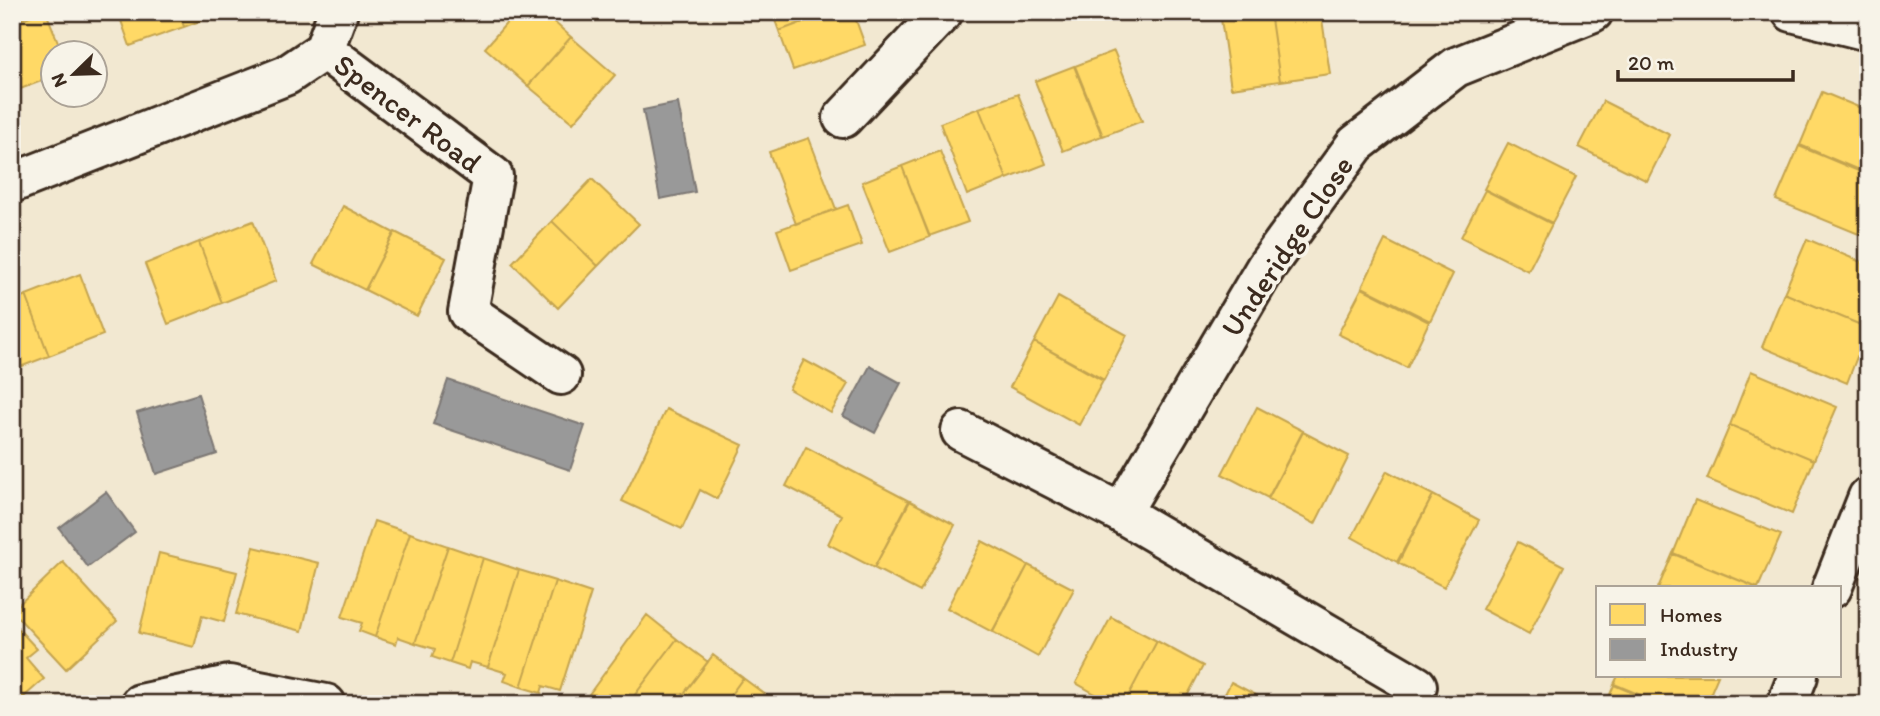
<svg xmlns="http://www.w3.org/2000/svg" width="1880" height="716" font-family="Itim,sans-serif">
<rect width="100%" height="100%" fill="#f2e8d1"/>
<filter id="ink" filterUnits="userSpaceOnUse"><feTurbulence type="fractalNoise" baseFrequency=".0143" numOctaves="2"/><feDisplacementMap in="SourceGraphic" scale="14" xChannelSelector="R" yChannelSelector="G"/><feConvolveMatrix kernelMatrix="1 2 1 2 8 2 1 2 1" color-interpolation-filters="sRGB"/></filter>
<g filter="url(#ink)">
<!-- homes -->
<path fill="#ffd966" stroke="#c4a450" stroke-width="2" d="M 40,12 L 46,12 L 62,52 L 52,52 L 52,77 L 15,91 L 12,85 L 12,23 Z
M 118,12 L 179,12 L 184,27 L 130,46 Z
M 179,12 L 224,12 L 184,27 Z
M 516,12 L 543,12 L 571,37 L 528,86 L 485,48 Z
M 772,12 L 830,12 L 779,31 Z
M 830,12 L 853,12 L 865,45 L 793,70 L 779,31 Z
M 1220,12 L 1270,12 L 1280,81 L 1231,88 Z
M 1270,12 L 1321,12 L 1330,74 L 1280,81 Z
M 571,37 L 615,75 L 573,123 L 528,86 Z
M 1114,51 L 1142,121 L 1103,136 L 1075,66 Z
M 1074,66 L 1102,136 L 1063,151 L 1035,81 Z
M 1822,92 L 1868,111 L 1868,174 L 1800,145 Z
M 1018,94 L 1046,164 L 1007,179 L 979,108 Z
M 1603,101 L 1670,135 L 1647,181 L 1579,147 Z
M 979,108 L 1007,179 L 967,195 L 940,123 Z
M 809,138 L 836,209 L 796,224 L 769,152 Z
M 1508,143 L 1576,177 L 1552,223 L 1484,189 Z
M 1799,146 L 1868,175 L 1868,219 L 1861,235 L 1776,200 Z
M 940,151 L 968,222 L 929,236 L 902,166 Z
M 902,166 L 930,237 L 890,252 L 862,182 Z
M 592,179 L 639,224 L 598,266 L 552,221 Z
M 1485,190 L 1552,224 L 1528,271 L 1461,237 Z
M 848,205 L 862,245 L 791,270 L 777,230 Z
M 343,206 L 394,233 L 365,290 L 313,264 Z
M 253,221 L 276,281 L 222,303 L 199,242 Z
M 552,221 L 598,266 L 558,308 L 512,263 Z
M 395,232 L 446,258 L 417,316 L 365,290 Z
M 1807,239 L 1868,265 L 1868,328 L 1784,293 Z
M 1385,240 L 1453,274 L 1430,321 L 1362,287 Z
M 199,242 L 222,303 L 168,324 L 145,264 Z
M 80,274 L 103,335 L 49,356 L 26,295 Z
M 1362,288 L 1429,322 L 1407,368 L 1338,334 Z
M 1784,293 L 1868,328 L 1847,383 L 1762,347 Z
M 26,295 L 49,356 L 12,370 L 12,301 Z
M 1058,297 L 1127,335 L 1104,380 L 1034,342 Z
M 1034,342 L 1103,381 L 1079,425 L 1010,387 Z
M 804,360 L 848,384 L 831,413 L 789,389 Z
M 1751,371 L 1837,407 L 1814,460 L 1730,425 Z
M 1257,407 L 1303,431 L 1268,498 L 1222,474 Z
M 666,409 L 743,445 L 717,499 L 700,490 L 682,529 L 622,501 Z
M 1730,425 L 1814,460 L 1792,514 L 1707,479 Z
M 1303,432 L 1349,456 L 1315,524 L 1268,499 Z
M 806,447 L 909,501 L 874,568 L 828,544 L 842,515 L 786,486 Z
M 1387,471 L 1433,495 L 1397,562 L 1352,537 Z
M 1433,495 L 1479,520 L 1444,587 L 1398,563 Z
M 1695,500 L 1781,535 L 1758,588 L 1673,554 Z
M 910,501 L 955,525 L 920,592 L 874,568 Z
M 374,521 L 410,533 L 375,637 L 359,631 L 362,623 L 342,617 Z
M 410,533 L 448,546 L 415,643 L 398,637 L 396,644 L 375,637 Z
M 982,541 L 1028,565 L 992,632 L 947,608 Z
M 1518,542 L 1564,566 L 1529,634 L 1482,609 Z
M 448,546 L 483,558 L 450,663 L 432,657 L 435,649 L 415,643 Z
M 254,547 L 319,563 L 302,631 L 236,614 Z
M 159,553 L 237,572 L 224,622 L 202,616 L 194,647 L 139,633 Z
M 1673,553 L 1758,588 L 1658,588 Z
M 483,558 L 519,570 L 488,667 L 470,662 L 468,669 L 450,663 Z
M 63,562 L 117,621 L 66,669 L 12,611 Z
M 1028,565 L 1074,589 L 1038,657 L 993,632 Z
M 519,570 L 555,581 L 521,687 L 504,681 L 507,673 L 488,667 Z
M 555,581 L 591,593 L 560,691 L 543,686 L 541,693 L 521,687 Z
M 647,615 L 677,639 L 628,704 L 596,704 L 587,697 Z
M 1111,617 L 1157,641 L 1124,704 L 1113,704 L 1076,683 Z
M 12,622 L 37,649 L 26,658 L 44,679 L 16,704 L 12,704 Z
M 677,639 L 708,662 L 676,704 L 628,704 Z
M 1157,641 L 1203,666 L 1183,704 L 1124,704 Z
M 713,655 L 743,678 L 724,704 L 676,704 Z
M 1618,676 L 1718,676 L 1706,704 L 1662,704 L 1614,684 Z
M 743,678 L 774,701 L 772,704 L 724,704 Z
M 1231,682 L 1273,704 L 1220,704 Z
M 1614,685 L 1659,704 L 1606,704 Z"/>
<!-- industry -->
<path fill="#999" stroke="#7d7874" stroke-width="2" d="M 678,103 L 695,192 L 660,199 L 643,110 Z
M 870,366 L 901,383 L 875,433 L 843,416 Z
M 448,380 L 585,426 L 570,470 L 433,424 Z
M 198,394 L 217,454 L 156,474 L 137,413 Z
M 106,492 L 135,532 L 88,567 L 59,528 Z"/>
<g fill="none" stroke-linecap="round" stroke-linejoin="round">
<defs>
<path id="minor" d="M 1792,12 L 1868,31
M 324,50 L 338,12
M 843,118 L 943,12
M 12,183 L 287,75 L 324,50 L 493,176 L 468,312 L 561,375
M 961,431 L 1121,513
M 1832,588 L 1868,497
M 1417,686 L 1121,513 L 1266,267 L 1356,144 L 1456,67 L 1593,12
M 140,704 L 229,685 L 326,704
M 1787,704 L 1798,676"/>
</defs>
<!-- minor casing -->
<use href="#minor" stroke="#3b2a1e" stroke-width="44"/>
<!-- minor -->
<use href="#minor" stroke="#f7f3e8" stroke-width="38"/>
</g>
</g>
<g text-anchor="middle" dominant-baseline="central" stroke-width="7" stroke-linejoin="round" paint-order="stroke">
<!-- street labels -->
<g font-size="30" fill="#3b2a1e" stroke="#f7f3e8">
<text transform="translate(408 113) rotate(37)">Spencer Road</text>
<text transform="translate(1287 246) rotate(-56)">Underidge Close</text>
</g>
</g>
<!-- margin -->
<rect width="1880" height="716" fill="none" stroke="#f7f3e8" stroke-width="42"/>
<rect x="21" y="21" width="1838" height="674" fill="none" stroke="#3b2a1e" stroke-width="2.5" filter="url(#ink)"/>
<!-- legend -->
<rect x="1596" y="586" width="245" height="91" fill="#f7f3e8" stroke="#aca397" stroke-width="2"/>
<rect x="1610" y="604" width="35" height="21" fill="#ffd966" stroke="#aca397" stroke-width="2"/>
<text x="1660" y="622" font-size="21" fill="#3b2a1e">Homes</text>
<rect x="1610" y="639" width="35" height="21" fill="#999999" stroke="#aca397" stroke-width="2"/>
<text x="1660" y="656" font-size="21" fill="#3b2a1e">Industry</text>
<!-- north arrow -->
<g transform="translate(74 74) rotate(247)"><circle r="33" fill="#f7f3e8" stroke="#aca397" stroke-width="2"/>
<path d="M0-5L12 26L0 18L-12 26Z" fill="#3b2a1e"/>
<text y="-10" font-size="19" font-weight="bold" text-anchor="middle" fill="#3b2a1e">N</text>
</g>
<!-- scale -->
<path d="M1618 70v10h175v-10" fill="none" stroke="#3b2a1e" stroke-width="3.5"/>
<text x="1628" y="70" font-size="21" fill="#3b2a1e" stroke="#f7f3e8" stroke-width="5" paint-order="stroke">20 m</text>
</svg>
